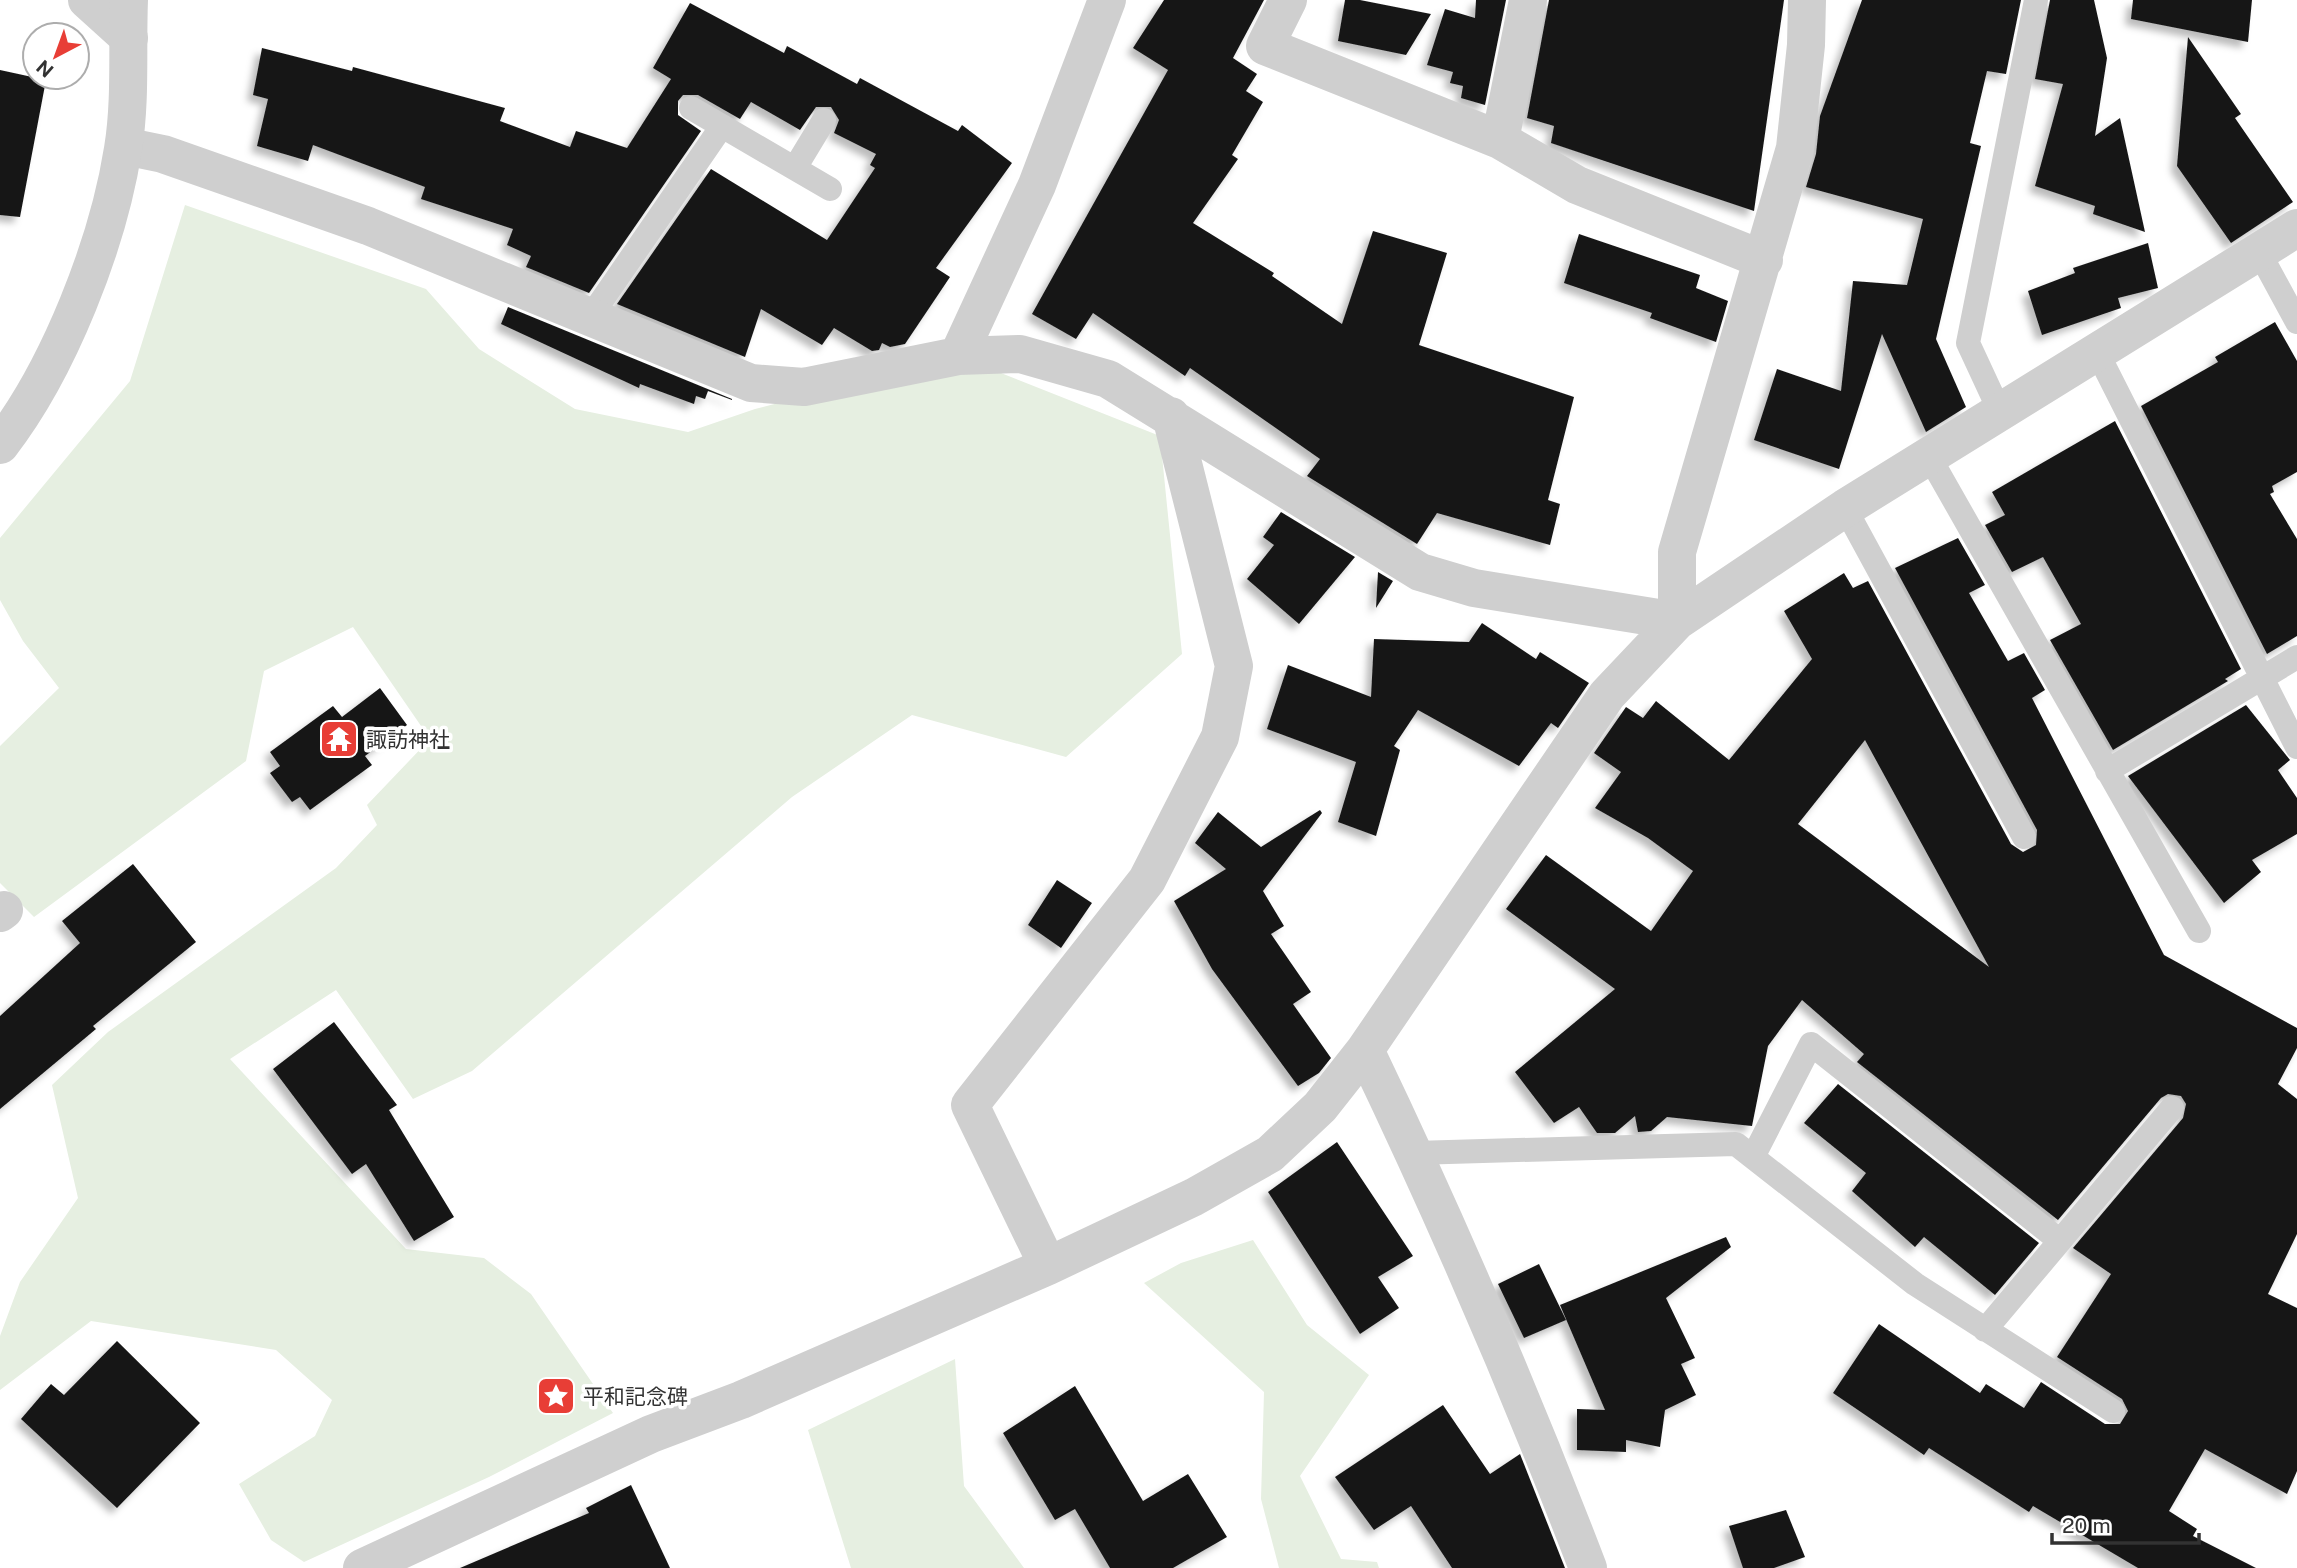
<svg xmlns="http://www.w3.org/2000/svg" width="2297" height="1568" font-family="'Public Sans','Noto Sans JP',sans-serif">
<defs>
<filter id="shadow"><feDropShadow dx="-6" dy="6" stdDeviation="3.5" flood-color="#0004"/></filter>
</defs>
<rect width="100%" height="100%" fill="#fff"/>
<!-- green -->
<path fill="#e6efe1" d="M 185,205 L 426,289 L 479,349 L 575,409 L 688,432 L 755,409 L 958,356 L 1160,436 L 1182,654 L 1066,757 L 912,715 L 792,797 L 472,1071 L 413,1099 L 336,990 L 230,1059 L 406,1249 L 484,1258 L 531,1294 L 613,1413 L 489,1477 L 304,1562 L 271,1540 L 239,1484 L 315,1436 L 332,1400 L 276,1350 L 91,1321 L 0,1390 L 0,1336 L 20,1282 L 78,1198 L 52,1085 L 108,1032 L 336,868 L 377,825 L 367,805 L 430,739 L 353,627 L 264,671 L 246,761 L 34,917 L 0,883 L 0,746 L 59,688 L 23,641 L 0,600 L 0,538 L 130,381 Z
M 1253,1240 L 1307,1325 L 1369,1375 L 1300,1476 L 1341,1559 L 1377,1562 L 1379,1568 L 1279,1568 L 1261,1499 L 1264,1392 L 1144,1283 L 1181,1263 Z
M 955,1359 L 964,1486 L 1024,1568 L 851,1568 L 808,1430 Z"/>
<!-- building -->
<path fill="#191919" fill-rule="evenodd" filter="url(#shadow)" d="M 1164,0 L 1264,0 L 1233,58 L 1257,74 L 1246,91 L 1263,102 L 1232,155 L 1238,159 L 1193,223 L 1274,273 L 1272,276 L 1342,324 L 1373,231 L 1447,253 L 1419,345 L 1574,397 L 1548,500 L 1560,504 L 1550,545 L 1437,513 L 1417,544 L 1307,476 L 1320,459 L 1190,368 L 1185,376 L 1093,313 L 1076,339 L 1032,314 L 1168,70 L 1133,48 Z
M 1345,0 L 1360,0 L 1431,14 L 1406,55 L 1338,41 Z
M 1476,0 L 1506,0 L 1485,105 L 1461,98 L 1463,86 L 1450,83 L 1453,72 L 1427,65 L 1445,9 L 1475,18 Z
M 1549,0 L 1784,0 L 1754,211 L 1551,143 L 1554,126 L 1527,118 Z
M 1862,0 L 2021,0 L 2006,74 L 1987,71 L 1970,143 L 1981,146 L 1936,339 L 1966,407 L 1926,432 L 1882,334 L 1839,469 L 1754,440 L 1777,369 L 1841,391 L 1853,281 L 1907,285 L 1923,219 L 1806,187 L 1816,154 L 1820,116 Z
M 2050,0 L 2094,0 L 2107,58 L 2095,136 L 2120,118 L 2145,232 L 2093,214 L 2095,206 L 2035,186 L 2063,84 L 2035,79 Z
M 2133,0 L 2252,0 L 2248,42 L 2131,19 Z
M 690,3 L 784,53 L 787,46 L 857,84 L 860,78 L 958,131 L 962,125 L 1012,163 L 936,268 L 950,277 L 905,344 L 890,347 L 882,343 L 879,350 L 872,351 L 834,328 L 822,345 L 761,309 L 745,357 L 617,304 L 711,169 L 827,240 L 875,168 L 870,165 L 876,154 L 834,133 L 839,120 L 831,107 L 816,107 L 800,130 L 751,102 L 740,119 L 698,95 L 683,95 L 678,101 L 678,115 L 701,131 L 589,293 L 526,267 L 531,256 L 507,245 L 513,229 L 421,199 L 425,187 L 313,145 L 308,161 L 257,146 L 268,99 L 253,95 L 262,48 L 352,71 L 353,67 L 505,108 L 500,121 L 570,147 L 576,131 L 627,148 L 671,79 L 653,68 Z
M 2188,37 L 2241,114 L 2235,118 L 2293,202 L 2231,243 L 2177,166 Z
M 0,70 L 46,80 L 20,217 L 0,215 Z
M 1579,234 L 1700,275 L 1696,288 L 1728,301 L 1716,342 L 1650,318 L 1652,313 L 1564,283 Z
M 2148,243 L 2158,288 L 2118,298 L 2121,308 L 2042,335 L 2028,291 L 2075,273 L 2073,268 Z
M 508,307 L 732,399 L 732,400 L 708,391 L 705,399 L 696,396 L 694,404 L 640,384 L 639,388 L 501,324 Z
M 2275,322 L 2297,361 L 2297,472 L 2272,486 L 2274,492 L 2270,494 L 2297,539 L 2297,636 L 2267,654 L 2141,406 L 2218,362 L 2215,357 Z
M 2115,421 L 2241,669 L 2225,679 L 2228,681 L 2113,750 L 2050,640 L 2081,624 L 2043,557 L 2012,572 L 1985,525 L 2005,515 L 1992,492 Z
M 1281,512 L 1355,557 L 1299,624 L 1247,579 L 1274,545 L 1263,537 Z
M 1958,538 L 1985,585 L 1969,593 L 2008,661 L 2024,653 L 2045,690 L 2032,698 L 2164,955 L 2297,1028 L 2297,1048 L 2278,1084 L 2297,1099 L 2297,1234 L 2268,1294 L 2297,1308 L 2297,1471 L 2287,1494 L 2205,1449 L 2169,1511 L 2197,1529 L 2193,1536 L 2256,1568 L 2138,1568 L 2033,1506 L 2029,1512 L 1929,1448 L 1924,1455 L 1833,1393 L 1879,1324 L 1980,1393 L 1986,1384 L 2024,1408 L 2041,1382 L 2105,1424 L 2120,1424 L 2128,1411 L 2122,1399 L 2057,1357 L 2111,1274 L 2073,1248 L 2183,1118 L 2186,1104 L 2181,1096 L 2168,1094 L 2161,1098 L 2058,1220 L 1857,1062 L 1864,1054 L 1802,1000 L 1768,1046 L 1752,1126 L 1667,1117 L 1651,1131 L 1638,1132 L 1635,1116 L 1615,1133 L 1597,1133 L 1579,1107 L 1554,1123 L 1515,1072 L 1615,989 L 1506,909 L 1546,855 L 1651,931 L 1693,871 L 1648,838 L 1595,808 L 1621,772 L 1594,753 L 1626,707 L 1643,718 L 1656,701 L 1729,760 L 1812,659 L 1784,611 L 1844,573 L 1853,588 L 1868,581 L 2011,844 L 2023,852 L 2036,845 L 2037,830 L 1895,568 ZM 1865,740 L 1989,967 L 1798,824 Z
M 1378,572 L 1393,581 L 1376,608 Z
M 1482,623 L 1536,659 L 1540,652 L 1589,683 L 1558,728 L 1551,723 L 1519,766 L 1418,710 L 1394,746 L 1400,750 L 1376,836 L 1338,822 L 1356,762 L 1267,729 L 1288,665 L 1371,697 L 1374,639 L 1469,642 Z
M 380,688 L 407,725 L 365,756 L 372,765 L 310,810 L 300,797 L 292,802 L 270,773 L 280,766 L 270,752 L 333,706 L 342,717 Z
M 2246,705 L 2290,760 L 2278,770 L 2297,798 L 2297,834 L 2252,860 L 2261,872 L 2224,903 L 2128,776 Z
M 1320,810 L 1322,813 L 1263,891 L 1284,926 L 1271,934 L 1311,992 L 1293,1004 L 1331,1058 L 1319,1073 L 1298,1086 L 1212,969 L 1174,901 L 1226,869 L 1195,843 L 1218,812 L 1261,847 Z
M 133,864 L 196,942 L 93,1026 L 96,1029 L 0,1109 L 0,1016 L 80,943 L 62,921 Z
M 1057,880 L 1092,903 L 1061,948 L 1028,925 Z
M 334,1022 L 397,1105 L 389,1110 L 454,1217 L 414,1241 L 366,1164 L 352,1174 L 273,1069 Z
M 1838,1084 L 2039,1243 L 1995,1295 L 1924,1237 L 1915,1247 L 1852,1191 L 1866,1173 L 1804,1123 Z
M 1337,1142 L 1413,1256 L 1378,1277 L 1399,1308 L 1360,1334 L 1268,1192 Z
M 1726,1237 L 1731,1247 L 1666,1298 L 1695,1358 L 1681,1364 L 1696,1395 L 1665,1410 L 1660,1447 L 1626,1440 L 1626,1452 L 1577,1450 L 1577,1409 L 1605,1410 L 1560,1305 Z
M 1539,1264 L 1566,1320 L 1524,1338 L 1498,1284 Z
M 117,1341 L 200,1423 L 117,1508 L 21,1419 L 51,1384 L 64,1395 Z
M 1075,1386 L 1143,1501 L 1188,1474 L 1227,1537 L 1173,1568 L 1110,1568 L 1075,1509 L 1055,1520 L 1003,1433 Z
M 1443,1405 L 1490,1474 L 1520,1454 L 1565,1568 L 1452,1568 L 1411,1506 L 1374,1530 L 1335,1477 Z
M 631,1485 L 670,1568 L 460,1568 L 589,1513 L 586,1508 Z
M 1786,1510 L 1805,1557 L 1774,1568 L 1743,1568 L 1729,1526 Z"/>
<g fill="none" stroke-linecap="round" stroke-linejoin="round">
<!-- service -->
<path stroke="#cfcfcf" stroke-width="24" d="M 691,108 L 830,189
M 795,168 L 824,120
M 2259,252 L 2297,322
M 591,316 L 722,126
M 2097,352 L 2297,747
M 2000,412 L 1968,343 L 2036,0
M 1930,458 L 2199,931
M 1845,508 L 2024,837
M 2107,771 L 2297,657
M 1414,1153 L 1736,1144 L 1915,1284 L 2113,1411
M 1753,1157 L 1811,1044 L 2060,1241
M 1985,1330 L 2172,1108"/>
<!-- minor -->
<path stroke="#cfcfcf" stroke-width="38" d="M 87,0 L 129,38
M 1288,0 L 1265,46 L 1500,140 L 1577,185 L 1764,260
M 1500,140 L 1528,0
M 124,146 L 163,154 L 368,226 L 751,383 L 804,387 L 958,356 L 1020,354 L 1108,379 L 1420,572 L 1474,588 L 1677,621 L 1677,552 L 1795,148 L 1806,45 L 1807,0
M 958,356 L 1037,185 L 1107,0
M 0,913 L 4,910
M 1365,1050 C 1446,1219 1521,1393 1588,1568
M 1048,1266 L 970,1105 L 1147,880 L 1220,737 L 1234,666 L 1171,416
M 362,1568 L 651,1434 L 741,1400 L 1048,1266 L 1194,1197 L 1270,1154 L 1320,1107 L 1365,1050 L 1607,695 L 1677,621 L 1845,508 L 2297,228"/>
<!-- tertiary -->
<path stroke="#cfcfcf" stroke-width="38" d="M 0,445 C 59,369 108,244 123,149 C 131,100 127,49 129,0"/>
</g>
<!-- icons -->
<defs>
<symbol id="temple-square" viewBox="-11 -11 22 22"><rect x="-9" y="-9" width="18" height="18" rx="4" fill="#e83e36" stroke="#fff"/><path d="M0-6L5-2H3V0L6.5 2.5H4V6H1.5V3h-3V6H-4V2.5H-6.5L-3 0V-2H-5Z" fill="#fff"/></symbol>
<symbol id="sight-square" viewBox="-11 -11 22 22"><rect x="-9" y="-9" width="18" height="18" rx="4" fill="#e83e36" stroke="#fff"/><path d="M0-6L1.8-2.2L6-1.7L2.9 1.2L3.7 5.4L0 3.3L-3.7 5.4L-2.9 1.2L-6-1.7L-1.8-2.2Z" fill="#fff"/></symbol>
</defs>
<g fill-rule="evenodd">
<use href="#temple-square" x="317" y="717" width="44" height="44"/>
<use href="#sight-square" x="534" y="1374" width="44" height="44"/>
</g>
<g text-anchor="middle" dominant-baseline="central" stroke-width="7" stroke-linejoin="round" paint-order="stroke">
<!-- poi labels -->
<g font-size="21" fill="#323232" stroke="#fff" text-anchor="start">
<text x="366" y="739">諏訪神社</text>
<text x="583" y="1396">平和記念碑</text>
</g>
</g>
<!-- north arrow -->
<g transform="translate(56 56) rotate(221)"><circle r="33" fill="#ffffff" stroke="#adadad" stroke-width="2"/>
<path d="M0-5L12 26L0 18L-12 26Z" fill="#e83e36"/>
<text y="-10" font-size="19" font-weight="bold" text-anchor="middle" fill="#323232">N</text>
</g>
<!-- scale -->
<path d="M2052 1533v10h147v-10" fill="none" stroke="#323232" stroke-width="3.5"/>
<text x="2062" y="1533" font-size="21" fill="#323232" stroke="#ffffff" stroke-width="5" paint-order="stroke">20 m</text>
</svg>
